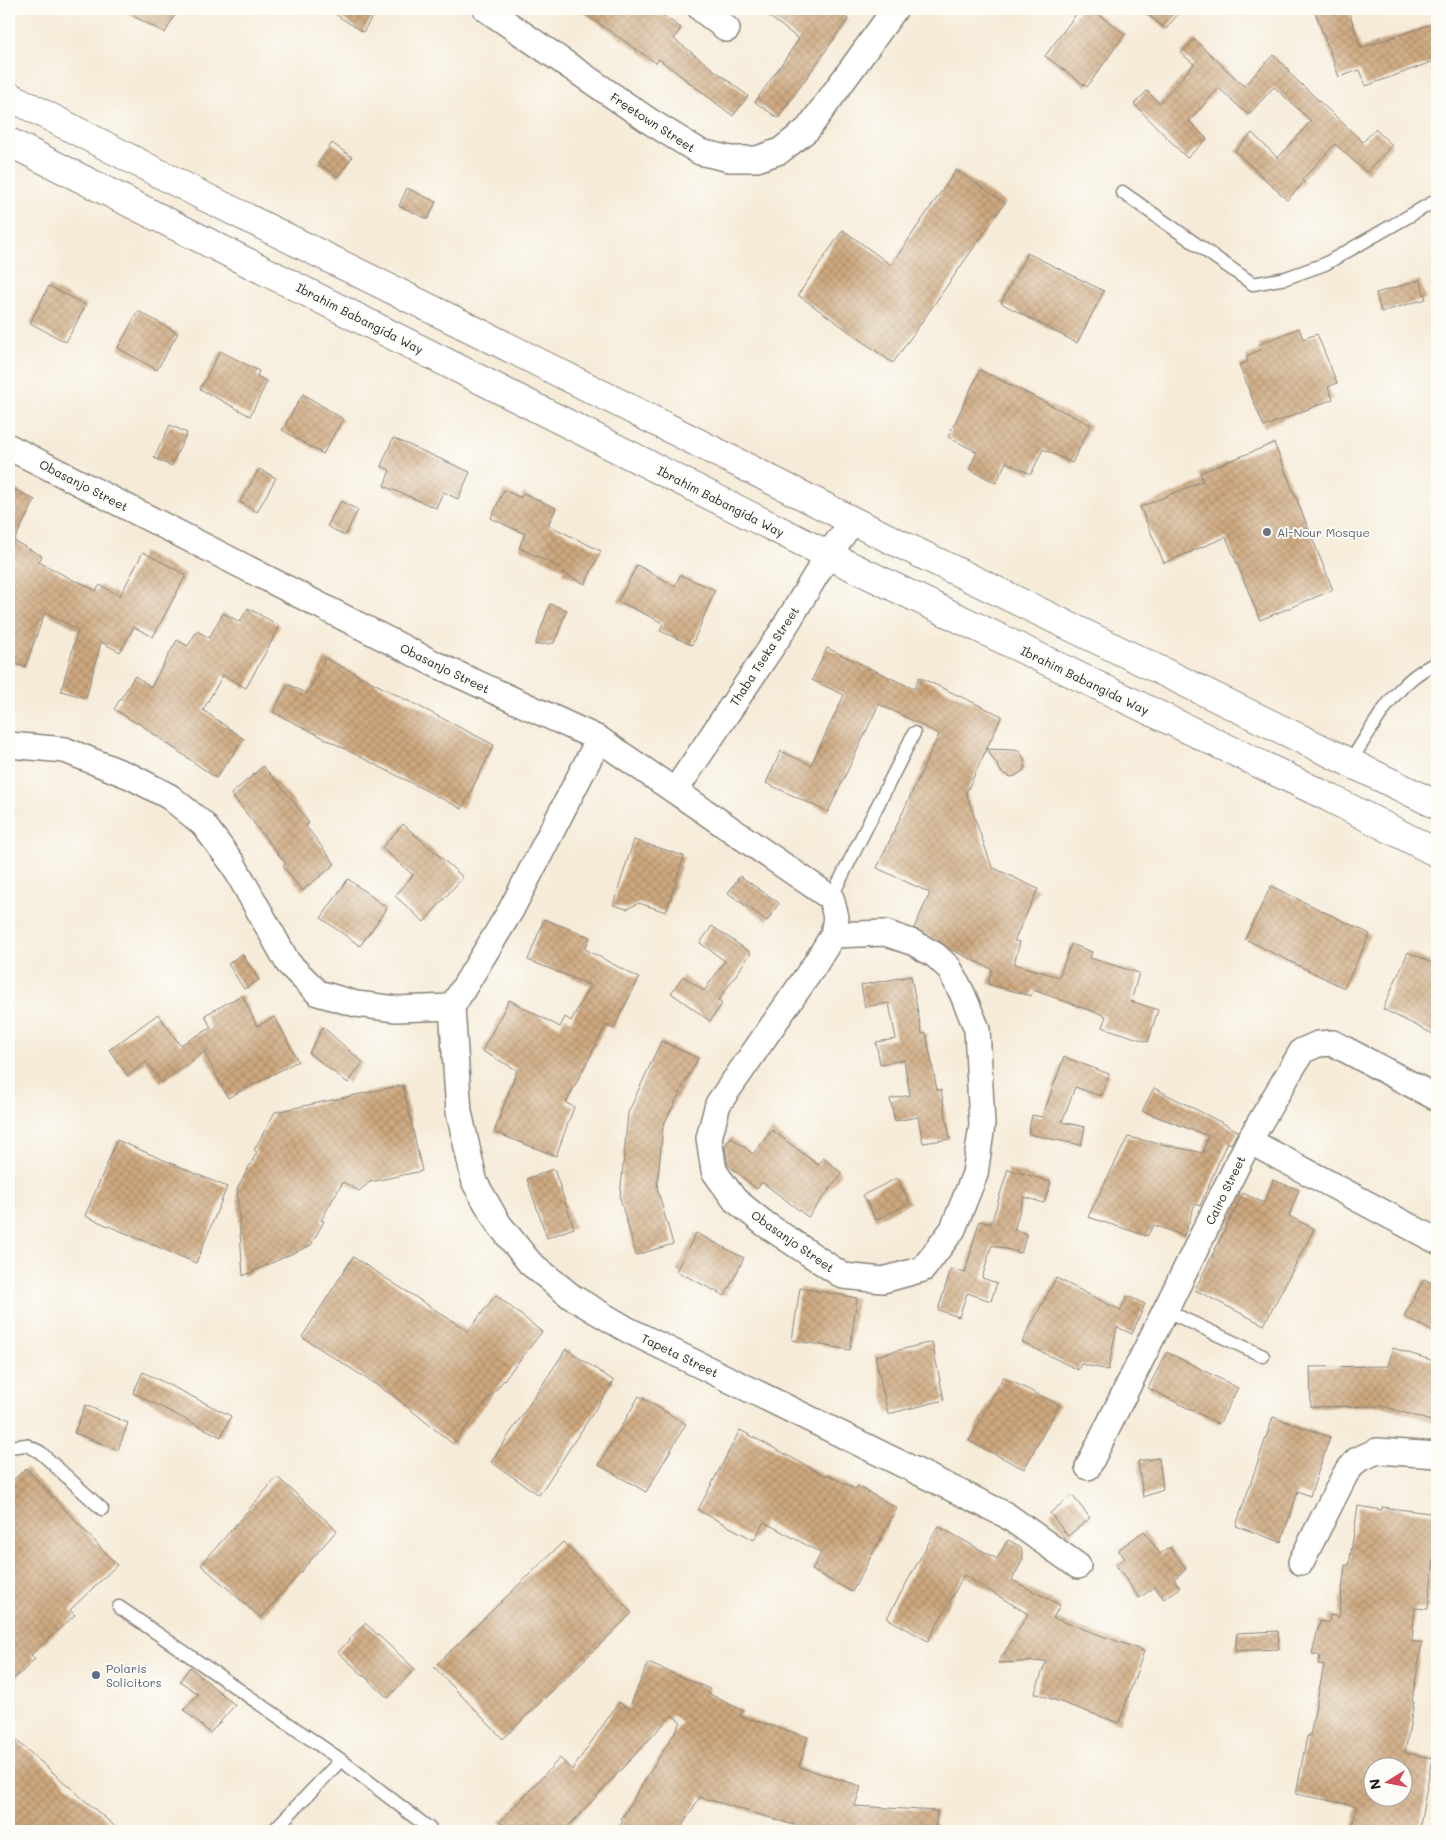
<svg xmlns="http://www.w3.org/2000/svg" width="1446" height="1840" font-family="Mali,sans-serif">
<defs>
<pattern id="building-cross-hatch" width="8" height="8" patternUnits="userSpaceOnUse" patternTransform="scale(1.25)"><rect width="8" height="8" fill="#cda87f"/><path d="M0 0l8 8M0 8l8-8" fill="none" stroke="#af906d"/></pattern>
</defs>
<rect width="100%" height="100%" fill="#fdfcf7"/>
<filter id="ink" filterUnits="userSpaceOnUse"><feTurbulence type="fractalNoise" baseFrequency=".02" numOctaves="2"/><feDisplacementMap in="SourceGraphic" scale="10" xChannelSelector="R" yChannelSelector="G"/><feConvolveMatrix kernelMatrix="1 2 1 2 8 2 1 2 1" color-interpolation-filters="sRGB"/></filter>
<filter id="wash" filterUnits="userSpaceOnUse"><feTurbulence type="fractalNoise" baseFrequency=".0096" numOctaves="4" result="noise"/><feDisplacementMap in="SourceGraphic" scale="20" xChannelSelector="R" yChannelSelector="G"/><feGaussianBlur stdDeviation="1.12" result="paint"/><feColorMatrix in="noise" values="0 0 0 0 0 0 0 0 0 0 0 0 0 0 0 0 0 1.4 0 .05"/><feComposite in="paint" operator="in"/></filter>
<g filter="url(#wash)">
<rect width="100%" height="100%" fill="#f6ebd8"/>
<g id="blocks">
<!-- building -->
<path fill="url(#building-cross-hatch)" fill-rule="evenodd" d="M 120,9 L 178,9 L 165,33 Z
M 327,9 L 377,9 L 363,32 Z
M 578,9 L 654,9 L 681,28 L 674,39 L 748,96 L 733,116 L 659,59 L 656,63 Z
M 759,9 L 834,9 L 848,19 L 778,118 L 755,102 L 799,39 Z
M 1080,9 L 1091,9 L 1125,34 L 1087,87 L 1045,56 Z
M 1140,9 L 1182,9 L 1166,29 Z
M 1314,9 L 1348,9 L 1361,48 L 1437,22 L 1437,60 L 1366,86 L 1360,70 L 1339,77 Z
M 1194,39 L 1244,86 L 1273,55 L 1289,70 L 1288,72 L 1363,142 L 1375,129 L 1392,145 L 1367,173 L 1335,144 L 1302,180 L 1304,182 L 1287,200 L 1235,151 L 1252,133 L 1278,158 L 1311,121 L 1274,87 L 1248,115 L 1219,88 L 1189,121 L 1207,139 L 1187,158 L 1134,104 L 1147,91 L 1159,103 L 1194,64 L 1181,53 Z
M 332,143 L 352,157 L 339,177 L 318,163 Z
M 956,170 L 1005,203 L 893,363 L 798,295 L 843,230 L 891,265 Z
M 407,188 L 436,202 L 428,219 L 399,206 Z
M 1027,253 L 1104,291 L 1077,343 L 1001,303 Z
M 1420,280 L 1426,299 L 1381,312 L 1376,293 Z
M 49,286 L 86,305 L 66,342 L 30,323 Z
M 138,311 L 178,333 L 157,370 L 118,348 Z
M 1299,328 L 1303,339 L 1317,334 L 1337,383 L 1328,387 L 1333,399 L 1264,427 L 1239,365 L 1248,362 L 1246,356 L 1261,350 L 1258,345 Z
M 220,351 L 259,371 L 257,376 L 267,382 L 250,416 L 200,389 Z
M 980,370 L 1091,425 L 1072,463 L 1043,449 L 1031,474 L 1006,462 L 996,483 L 969,469 L 977,452 L 948,437 Z
M 303,394 L 343,419 L 323,454 L 282,430 Z
M 170,425 L 187,433 L 171,466 L 154,458 Z
M 393,438 L 470,472 L 458,499 L 443,492 L 436,508 L 384,486 L 390,470 L 381,466 Z
M 1274,443 L 1333,590 L 1260,620 L 1226,537 L 1164,563 L 1140,507 L 1203,481 L 1200,473 Z
M 259,469 L 276,478 L 257,512 L 240,502 Z
M 9,486 L 35,500 L 14,541 L 42,556 L 39,562 L 77,582 L 78,581 L 96,591 L 100,585 L 120,596 L 143,552 L 186,575 L 153,637 L 134,627 L 120,652 L 101,642 L 86,698 L 61,691 L 78,630 L 45,612 L 25,667 L 9,662 Z
M 504,490 L 521,498 L 523,493 L 556,508 L 548,525 L 601,551 L 585,584 L 562,573 L 564,569 L 519,548 L 525,534 L 491,518 Z
M 341,501 L 358,510 L 345,536 L 327,526 Z
M 637,565 L 675,586 L 680,575 L 715,590 L 692,645 L 660,631 L 663,623 L 618,601 Z
M 550,604 L 567,610 L 554,643 L 535,645 Z
M 248,608 L 280,626 L 246,688 L 223,675 L 203,710 L 244,739 L 216,778 L 137,722 L 136,723 L 114,709 L 135,676 L 151,687 L 177,640 L 188,646 L 197,631 L 209,638 L 223,613 L 240,622 Z
M 827,648 L 914,689 L 919,677 L 1002,716 L 966,793 L 992,867 L 1038,889 L 1014,941 L 1020,942 L 1014,964 L 1059,977 L 1071,944 L 1092,952 L 1090,958 L 1139,973 L 1131,1001 L 1158,1010 L 1148,1042 L 1102,1027 L 1106,1016 L 1033,990 L 1031,996 L 988,984 L 992,969 L 950,949 L 942,943 L 914,928 L 930,893 L 877,868 L 939,734 L 879,704 L 828,812 L 766,783 L 781,751 L 811,765 L 844,695 L 812,680 Z
M 325,658 L 494,745 L 462,809 L 273,712 L 288,684 L 307,694 Z
M 987,749 L 1014,750 L 1019,751 L 1024,758 L 1025,767 L 1023,771 L 1015,776 L 1011,777 L 1002,773 Z
M 263,766 L 290,797 L 309,823 L 306,826 L 335,864 L 302,891 L 283,866 L 286,864 L 231,794 Z
M 403,824 L 463,877 L 424,922 L 395,896 L 413,875 L 382,848 Z
M 634,840 L 684,856 L 666,912 L 639,903 L 627,909 L 613,905 Z
M 740,876 L 779,903 L 767,921 L 728,893 Z
M 348,879 L 387,908 L 360,946 L 321,918 Z
M 1271,886 L 1370,934 L 1344,988 L 1245,939 Z
M 544,919 L 590,937 L 585,949 L 639,978 L 613,1029 L 606,1025 L 566,1103 L 574,1107 L 556,1156 L 494,1132 L 517,1070 L 482,1051 L 509,1000 L 560,1027 L 565,1017 L 571,1021 L 590,985 L 528,960 Z
M 712,926 L 751,953 L 718,1001 L 722,1004 L 710,1021 L 671,993 L 683,976 L 704,991 L 725,961 L 700,943 Z
M 1408,952 L 1437,965 L 1437,1036 L 1383,1009 Z
M 242,954 L 259,980 L 244,989 L 228,964 Z
M 911,976 L 922,1034 L 926,1033 L 937,1090 L 941,1090 L 950,1139 L 923,1143 L 918,1117 L 895,1121 L 890,1099 L 910,1095 L 904,1060 L 880,1064 L 876,1042 L 896,1039 L 889,1003 L 865,1007 L 861,985 Z
M 242,995 L 257,1026 L 275,1017 L 298,1061 L 228,1098 L 205,1054 L 207,1050 L 161,1083 L 146,1062 L 128,1076 L 109,1050 L 158,1014 L 180,1045 L 211,1028 L 205,1015 Z
M 323,1027 L 363,1063 L 348,1083 L 309,1053 Z
M 661,1041 L 698,1058 L 663,1126 L 657,1188 L 673,1244 L 636,1255 L 620,1198 L 628,1113 Z
M 1064,1057 L 1109,1074 L 1101,1096 L 1075,1087 L 1062,1122 L 1085,1127 L 1081,1145 L 1028,1134 L 1032,1115 L 1042,1117 Z
M 403,1085 L 422,1171 L 370,1182 L 359,1191 L 343,1182 L 321,1220 L 324,1221 L 311,1245 L 243,1276 L 237,1189 L 257,1152 L 254,1150 L 275,1112 Z
M 1154,1088 L 1238,1131 L 1231,1144 L 1227,1142 L 1200,1206 L 1195,1204 L 1184,1236 L 1154,1225 L 1147,1236 L 1088,1217 L 1128,1137 L 1203,1153 L 1208,1136 L 1142,1111 Z
M 772,1130 L 818,1165 L 823,1158 L 842,1173 L 808,1217 L 762,1182 L 757,1189 L 728,1165 L 725,1146 L 731,1137 L 753,1154 Z
M 117,1140 L 227,1187 L 196,1263 L 85,1216 Z
M 554,1169 L 574,1228 L 547,1238 L 527,1179 Z
M 1008,1169 L 1051,1182 L 1044,1203 L 1024,1197 L 1014,1230 L 1027,1234 L 1021,1253 L 992,1245 L 982,1278 L 997,1283 L 991,1301 L 967,1293 L 959,1317 L 938,1310 L 951,1269 L 965,1273 L 979,1221 L 991,1224 Z
M 897,1178 L 910,1203 L 876,1220 L 863,1195 Z
M 1273,1180 L 1299,1190 L 1289,1216 L 1314,1229 L 1264,1325 L 1195,1290 L 1243,1193 L 1264,1203 Z
M 696,1233 L 744,1258 L 725,1296 L 676,1271 Z
M 353,1257 L 468,1331 L 496,1295 L 542,1332 L 453,1444 L 395,1397 L 302,1337 Z
M 1056,1278 L 1120,1310 L 1120,1312 L 1127,1296 L 1145,1304 L 1132,1334 L 1117,1327 L 1108,1370 L 1081,1364 L 1078,1370 L 1022,1342 Z
M 1424,1279 L 1437,1286 L 1437,1334 L 1404,1316 Z
M 800,1288 L 857,1298 L 850,1350 L 792,1340 Z
M 932,1342 L 944,1400 L 888,1414 L 875,1356 Z
M 1393,1348 L 1437,1362 L 1437,1423 L 1383,1406 L 1311,1407 L 1310,1367 L 1388,1366 Z
M 566,1349 L 614,1381 L 539,1495 L 491,1462 Z
M 1167,1352 L 1238,1388 L 1219,1424 L 1148,1388 Z
M 143,1372 L 231,1416 L 221,1437 L 133,1393 Z
M 1003,1377 L 1059,1405 L 1024,1469 L 969,1441 Z
M 639,1396 L 686,1424 L 646,1492 L 599,1465 Z
M 85,1405 L 128,1423 L 118,1450 L 74,1433 Z
M 1273,1417 L 1330,1437 L 1310,1496 L 1298,1491 L 1281,1542 L 1236,1526 Z
M 740,1430 L 826,1476 L 827,1474 L 856,1490 L 857,1486 L 897,1508 L 852,1592 L 812,1570 L 821,1553 L 764,1522 L 754,1540 L 698,1510 Z
M 1159,1458 L 1163,1490 L 1143,1497 L 1138,1461 Z
M 26,1468 L 117,1565 L 70,1610 L 75,1615 L 31,1655 L 35,1659 L 9,1684 L 9,1484 Z
M 277,1477 L 337,1530 L 261,1618 L 201,1565 Z
M 1072,1495 L 1090,1518 L 1068,1536 L 1050,1513 Z
M 1358,1506 L 1382,1510 L 1382,1507 L 1437,1514 L 1437,1550 L 1435,1549 L 1428,1609 L 1415,1608 L 1412,1641 L 1422,1643 L 1412,1701 L 1414,1702 L 1405,1753 L 1432,1758 L 1419,1831 L 1352,1831 L 1357,1806 L 1296,1794 L 1307,1736 L 1310,1736 L 1324,1665 L 1318,1664 L 1320,1656 L 1312,1654 L 1320,1621 L 1329,1623 L 1330,1615 L 1339,1617 L 1345,1565 L 1349,1565 ZM 1374,1768 L 1404,1768 L 1404,1798 L 1374,1798 Z
M 938,1526 L 997,1559 L 1008,1540 L 1021,1547 L 1023,1559 L 1012,1580 L 1060,1605 L 1053,1618 L 1144,1651 L 1119,1723 L 1035,1693 L 1046,1661 L 998,1663 L 1028,1614 L 964,1575 L 928,1641 L 887,1618 Z
M 1144,1531 L 1160,1554 L 1170,1547 L 1186,1569 L 1174,1579 L 1180,1588 L 1164,1599 L 1155,1587 L 1139,1598 L 1116,1565 L 1125,1558 L 1118,1550 Z
M 563,1542 L 632,1613 L 503,1739 L 434,1667 Z
M 365,1623 L 415,1669 L 388,1698 L 338,1652 Z
M 1278,1631 L 1279,1649 L 1235,1651 L 1237,1633 Z
M 648,1663 L 710,1689 L 708,1693 L 743,1711 L 740,1716 L 808,1737 L 799,1767 L 861,1786 L 855,1806 L 937,1811 L 935,1831 L 800,1831 L 801,1827 L 700,1797 L 679,1831 L 616,1831 L 623,1821 L 621,1819 L 681,1722 L 672,1715 L 564,1831 L 510,1831 L 500,1822 L 560,1758 L 572,1770 L 619,1702 L 629,1709 Z
M 190,1667 L 235,1705 L 210,1733 L 184,1710 L 198,1694 L 180,1681 Z
M 9,1734 L 120,1831 L 9,1831 Z"/>
</g>
</g>
<g filter="url(#ink)">
<use href="#blocks" fill-opacity="0" stroke="#89847a" stroke-width="1"/>
<g fill="none" stroke-linecap="round" stroke-linejoin="round">
<defs>
<path id="lane" d="M 1122,192 L 1253,284 L 1286,278 L 1325,264 L 1437,200
M 1350,762 C 1374,726 1395,680 1437,663
M 831,898 L 914,733
M 1165,1310 L 1263,1356
M 9,1447 L 26,1445 L 40,1452 L 102,1509
M 119,1607 L 341,1760 L 273,1831
M 341,1760 L 430,1829"/>
<path id="street" d="M 486,9 L 651,122 L 700,152 L 730,159 L 757,159 L 780,151 L 808,129 L 895,9
M 701,9 L 727,29
M 9,447 L 435,664 L 599,739 L 831,898 L 836,917 L 833,935 L 814,966 L 718,1104 L 709,1138 L 714,1171 L 735,1200 L 765,1224 L 843,1276 L 883,1280 L 923,1269 L 953,1229 L 975,1174 L 982,1125 L 977,1029 L 962,993 L 949,968 L 935,955 L 914,943 L 885,933 L 833,935
M 9,745 L 65,750 L 132,777 L 170,797 L 203,824 L 233,864 L 288,963 L 318,993 L 356,1004 L 396,1009 L 452,1007 L 511,910 L 599,739
M 675,791 L 781,633 L 828,555 L 853,521
M 452,1007 L 459,1112 L 475,1183 L 498,1223 L 530,1263 L 572,1297 L 628,1330 L 1006,1515 L 1078,1566
M 1249,1141 L 1437,1241
M 1088,1467 L 1249,1141 L 1302,1051 L 1318,1044 L 1333,1043 L 1437,1098
M 1301,1562 L 1346,1473 L 1357,1460 L 1377,1451 L 1437,1455"/>
<path id="secondary" d="M 9,96 L 201,195 L 494,340 L 853,521 L 1437,805
M 9,142 L 828,555 L 1328,797 L 1437,853"/>
</defs>
<!-- lane casing -->
<use href="#lane" stroke="#89847a" stroke-width="15"/>
<!-- street casing -->
<use href="#street" stroke="#89847a" stroke-width="28"/>
<!-- secondary casing -->
<use href="#secondary" stroke="#89847a" stroke-width="30"/>
<!-- lane -->
<use href="#lane" stroke="#fff" stroke-width="12"/>
<!-- street -->
<use href="#street" stroke="#fff" stroke-width="25"/>
<!-- secondary -->
<use href="#secondary" stroke="#fff" stroke-width="28"/>
</g>
</g>
<!-- markers -->
<circle fill="#6b7280" stroke="#fdfcf7" stroke-width="2" cx="1267" cy="532" r="5"/>
<circle fill="#5c6f8a" stroke="#fdfcf7" stroke-width="2" cx="96" cy="1675" r="5"/>
<g text-anchor="middle" dominant-baseline="central" stroke-width="4" stroke-linejoin="round" paint-order="stroke">
<!-- street labels -->
<g font-size="12" fill="#1c1c1c" stroke="#fdfcf7">
<text transform="translate(653 122) rotate(33)">Freetown Street</text>
<text transform="translate(360 318) rotate(27)">Ibrahim Babangida Way</text>
<text transform="translate(84 485) rotate(27)">Obasanjo Street</text>
<text transform="translate(721 501) rotate(27)">Ibrahim Babangida Way</text>
<text transform="translate(764 656) rotate(-57)">Thaba Tseka Street</text>
<text transform="translate(445 668) rotate(26)">Obasanjo Street</text>
<text transform="translate(1085 680) rotate(26)">Ibrahim Babangida Way</text>
<text transform="translate(1225 1190) rotate(-64)">Cairo Street</text>
<text transform="translate(793 1241) rotate(35)">Obasanjo Street</text>
<text transform="translate(680 1355) rotate(26)">Tapeta Street</text>
</g>
<!-- worship labels -->
<g font-size="12" fill="#5b616d" stroke="#fdfcf7" text-anchor="start">
<text x="1277" y="532">Al-Nour Mosque</text>
</g>
<!-- service labels -->
<g font-size="12" fill="#4e5e75" stroke="#fdfcf7" text-anchor="start">
<text x="106" y="1668">Polaris<tspan x="106" dy="14">Solicitors</tspan></text>
</g>
</g>
<!-- margin -->
<rect width="1446" height="1840" fill="none" stroke="#fdfcf7" stroke-width="30"/>
<!-- north arrow -->
<g transform="translate(1388 1782) rotate(260)"><circle r="24" fill="#fdfcf7" stroke="#a3a29f"/>
<path d="M0-4L9 19L0 12L-9 19Z" fill="#d1495b"/>
<text y="-8" font-size="14" font-weight="bold" text-anchor="middle" fill="#1c1c1c">N</text>
</g>
</svg>
